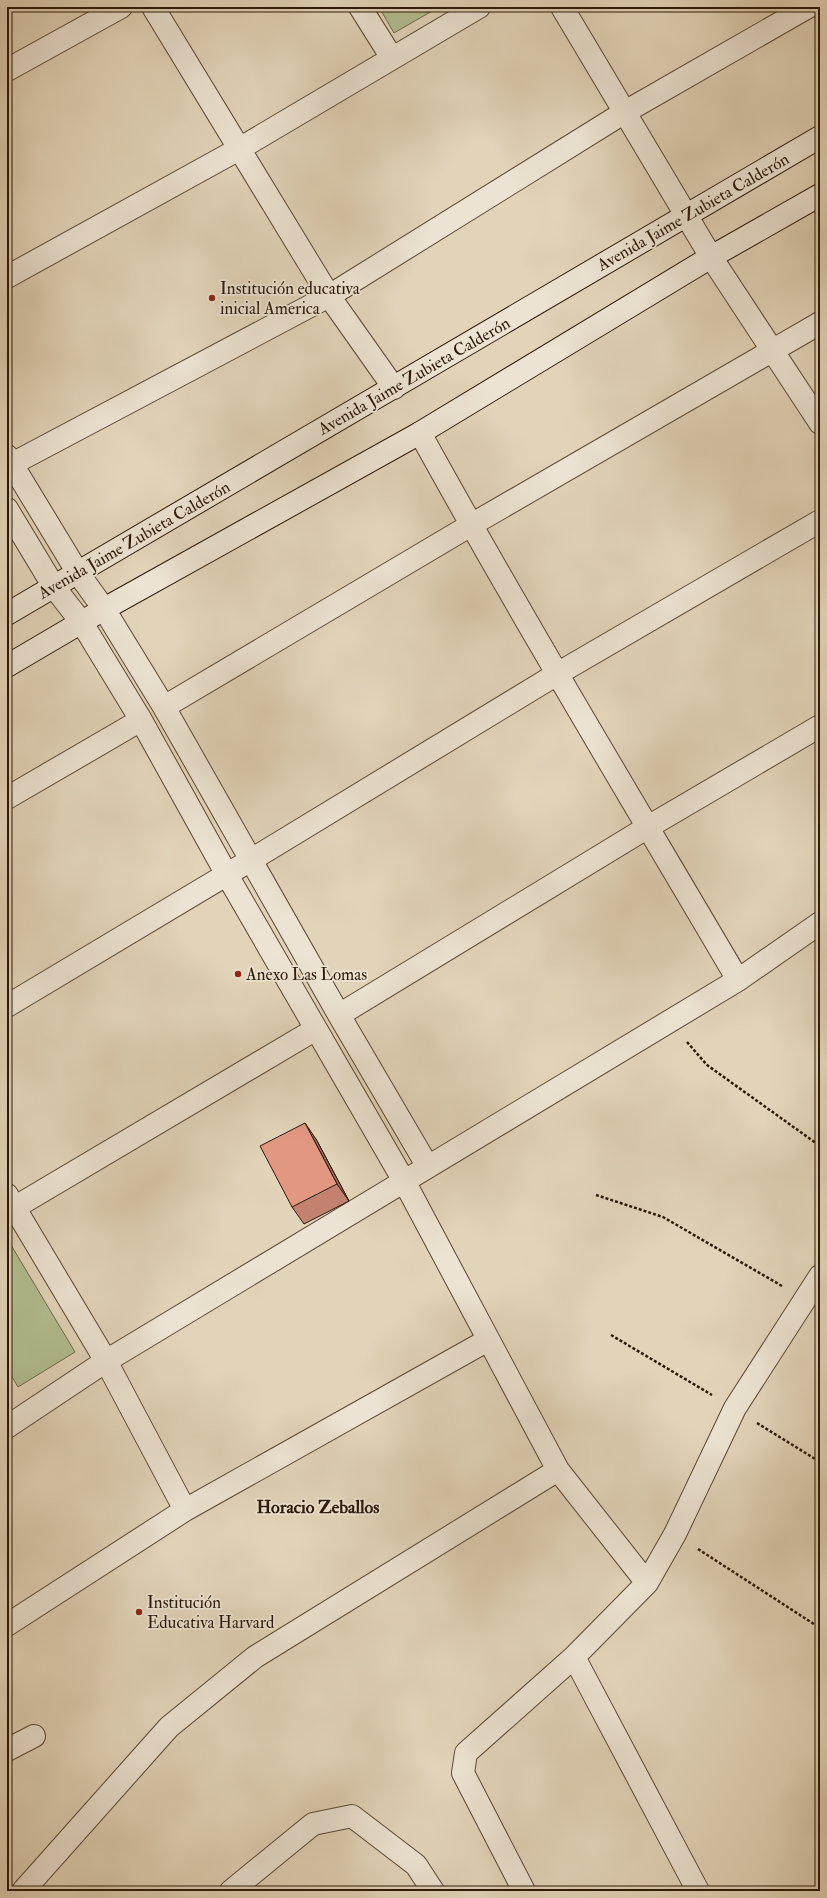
<svg xmlns="http://www.w3.org/2000/svg" width="827" height="1898" font-family="'IM FELL Double Pica',serif">
<rect width="100%" height="100%" fill="#e2d4b9"/>
<filter id="stains"><feTurbulence type="fractalNoise" baseFrequency=".005" numOctaves="4"/><feColorMatrix values="0 0 0 0 .2 0 0 0 0 .09 0 0 0 0 .02 0 0 0 .5 -.17"/></filter>
<radialGradient id="worn" r=".72"><stop offset=".6" stop-color="#630" stop-opacity="0"/><stop offset="1" stop-color="#630" stop-opacity=".3"/></radialGradient>
<!-- green -->
<path fill="#b2bd90" stroke="#6e6a4c" d="M 379,7 L 439,7 L 394,33 Z
M 8,1240 L 75,1352 L 18,1387 L 7,1368 L 7,1241 Z"/>
<g fill="none" stroke-linecap="round" stroke-linejoin="round">
<defs>
<path id="street" d="M 153,7 L 329,296 L 394,388
M 360,7 L 392,58
M 562,7 L 711,257 L 820,423
M 7,70 L 121,7
M 7,277 L 239,149 L 479,7
M 420,433 C 522,618 631,798 738,980
M 7,456 L 78,573 L 104,609 L 164,707 L 339,1015 L 428,1167
M 12,464 L 329,296 L 625,112 L 808,7
M 7,509 L 54,587 L 82,623 L 141,720 L 227,875 L 404,1181 L 558,1470 L 647,1583
M 164,707 L 471,525 L 820,323
M 7,798 L 141,720
M 7,1006 L 251,860 L 557,674 L 820,521
M 339,1015 L 648,827 L 820,726
M 7,1195 L 106,1361 L 185,1510
M 7,1212 L 316,1029
M 7,1427 L 106,1361 L 738,980 L 820,923
M 7,1625 L 185,1510 L 488,1340
M 574,1657 L 698,1891
M 7,1750 L 34,1736
M 23,1891 L 169,1727 L 255,1657 L 558,1470
M 231,1891 L 313,1824 L 352,1816 L 416,1865 L 433,1891
M 524,1891 L 463,1773 L 466,1753 L 574,1657 L 647,1583 L 675,1534 L 735,1408 L 820,1276"/>
<path id="secondary" d="M 7,614 L 820,137
M 7,666 L 104,609 L 420,433 L 711,257 L 820,195"/>
</defs>
<!-- street casing -->
<use href="#street" stroke="#594734" stroke-width="24"/>
<!-- secondary casing -->
<use href="#secondary" stroke="#2b1807" stroke-width="24"/>
<!-- path -->
<path stroke="#2b1807" stroke-width="2.5" stroke-dasharray="3 2" stroke-linecap="butt" d="M 687,1042 L 707,1065 L 820,1146
M 596,1195 L 663,1217 L 782,1286
M 611,1335 L 712,1395
M 757,1423 L 820,1462
M 698,1549 L 820,1628"/>
<!-- street -->
<use href="#street" stroke="#ece3d2" stroke-width="22"/>
<!-- secondary -->
<use href="#secondary" stroke="#ece3d2" stroke-width="22"/>
</g>
<!-- wall -->
<path fill="#c2826f" stroke="#2b1807" d="M 316,1139 L 349,1201 L 304,1224 L 292,1207 Z"/>
<!-- shaded-wall -->
<path fill="#9e6a5a" stroke="#2b1807" d="M 305,1123 L 316,1139 L 349,1201 L 337,1184 Z"/>
<!-- building -->
<path fill="#e29781" stroke="#2b1807" d="M 305,1123 L 337,1184 L 292,1207 L 260,1146 Z"/>
<!-- markers -->
<g fill="#8f2418" stroke="#ece3d2" stroke-width="1.5">
<circle cx="212" cy="298" r="4"/>
<circle cx="238" cy="974" r="4"/>
<circle cx="139" cy="1612" r="4"/>
</g>
<g text-anchor="middle" dominant-baseline="central" stroke-width="3.5" stroke-linejoin="round" paint-order="stroke">
<!-- street labels -->
<g font-size="17" fill="#2b1807" stroke="#ece3d2">
<text transform="translate(693 212) rotate(-30)">Avenida Jaime Zubieta Calderón</text>
<text transform="translate(414 376) rotate(-30)">Avenida Jaime Zubieta Calderón</text>
<text transform="translate(134 540) rotate(-30)">Avenida Jaime Zubieta Calderón</text>
</g>
<!-- poi labels -->
<g font-size="17" fill="#2b1807" stroke="#ece3d2" text-anchor="start">
<text x="220" y="288">Institución educativa<tspan x="220" dy="20">inicial America</tspan></text>
<text x="246" y="974">Anexo Las Lomas</text>
<text x="147" y="1602">Institución<tspan x="147" dy="20">Educativa Harvard</tspan></text>
</g>
<!-- neighbourhood labels -->
<g font-size="18" font-weight="bold" fill="#2b1807" stroke="#ece3d2">
<text x="318" y="1507">Horacio Zeballos</text>
</g>
</g>
<!-- margin -->
<rect width="827" height="1898" fill="none" stroke="#e2d4b9" stroke-width="24"/>
<rect x="8" y="8" width="811" height="1882" fill="none" stroke="#2b1807" stroke-width="2"/>
<rect x="12" y="12" width="803" height="1874" fill="none" stroke="#2b1807"/>
<rect width="100%" height="100%" filter="url(#stains)"/>
<rect width="100%" height="100%" fill="url(#worn)"/>
</svg>
